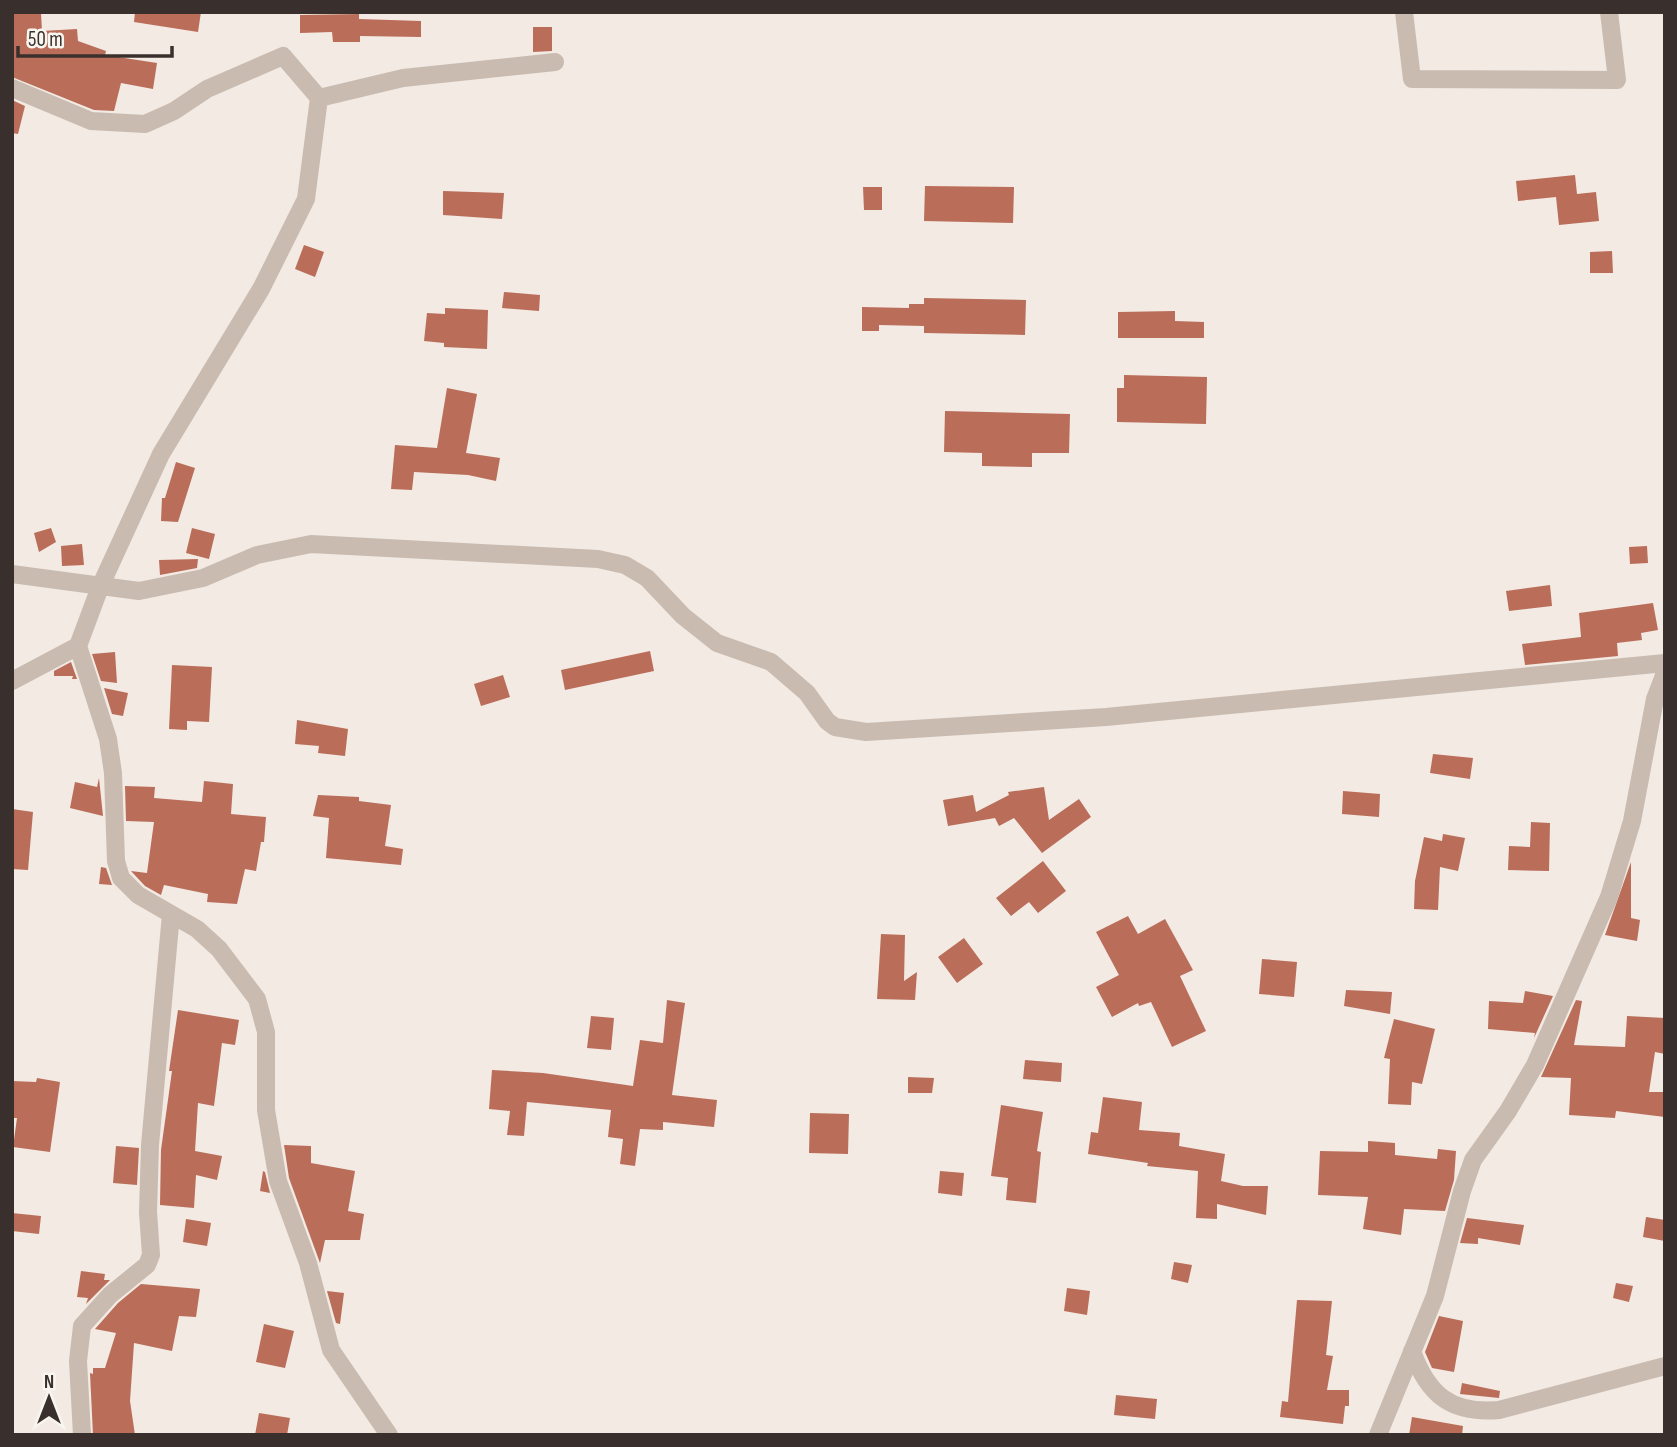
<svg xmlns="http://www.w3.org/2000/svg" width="1677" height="1447" font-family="'Sofia Sans Condensed',sans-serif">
<rect width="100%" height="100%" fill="#f2eae3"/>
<!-- building -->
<path fill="#ba6d59" d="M 12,12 L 41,13 L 42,31 L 77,29 L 78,41 L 106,51 L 105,55 L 157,63 L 153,89 L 121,83 L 114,111 L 94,110 L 12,77 Z
M 135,12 L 201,12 L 198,32 L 134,22 Z
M 359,14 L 359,19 L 421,21 L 421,37 L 360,36 L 360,42 L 333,42 L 332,32 L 300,33 L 300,15 Z
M 533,27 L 552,27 L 552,51 L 533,52 Z
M 12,100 L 25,106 L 18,134 L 12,133 Z
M 1575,175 L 1577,194 L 1596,192 L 1599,221 L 1559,225 L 1556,197 L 1518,201 L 1516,181 Z
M 925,186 L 1014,187 L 1013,223 L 924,221 Z
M 863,187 L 882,187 L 882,210 L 864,210 Z
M 443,191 L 504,193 L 502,219 L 443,215 Z
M 304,245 L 324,252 L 315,277 L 295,269 Z
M 1612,251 L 1613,273 L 1590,273 L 1590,252 Z
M 504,292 L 540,295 L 539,311 L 502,308 Z
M 924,298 L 1026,300 L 1025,335 L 924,333 L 924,326 L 879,325 L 879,331 L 862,331 L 862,307 L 909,308 L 909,304 L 924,304 Z
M 445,308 L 488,310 L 487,349 L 444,347 L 444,343 L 424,341 L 427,313 L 445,314 Z
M 1175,311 L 1175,321 L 1204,322 L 1204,338 L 1118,338 L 1118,312 Z
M 1124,375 L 1207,377 L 1206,424 L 1117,422 L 1117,388 L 1124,388 Z
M 447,388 L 477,394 L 466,453 L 500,458 L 496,481 L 468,475 L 414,472 L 412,490 L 391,489 L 395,445 L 437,448 Z
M 945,411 L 1070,414 L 1069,453 L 1032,453 L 1032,467 L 982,466 L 982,453 L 944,452 Z
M 176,462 L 195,468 L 178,522 L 161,521 L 162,498 L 165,498 Z
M 51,528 L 56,542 L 39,552 L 34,533 Z
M 192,528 L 215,534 L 209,559 L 186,553 Z
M 82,544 L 84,565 L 62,566 L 61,546 Z
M 1647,546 L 1648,563 L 1630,564 L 1629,547 Z
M 198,559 L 197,568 L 160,575 L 159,560 Z
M 1550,585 L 1552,606 L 1509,611 L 1506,591 Z
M 1653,603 L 1658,630 L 1641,633 L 1642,640 L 1617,643 L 1618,656 L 1525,665 L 1522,644 L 1581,637 L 1579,613 Z
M 650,651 L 654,671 L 565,690 L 561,670 Z
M 115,652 L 117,683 L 101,681 L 92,654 Z
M 71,662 L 77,679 L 72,679 L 73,676 L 54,676 L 54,671 Z
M 172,665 L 212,667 L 209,722 L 187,721 L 187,730 L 169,729 Z
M 503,675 L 510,697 L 481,706 L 474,684 Z
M 104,688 L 128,693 L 123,716 L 112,714 Z
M 297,720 L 348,729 L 345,756 L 318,753 L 319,746 L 295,744 Z
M 1433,754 L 1473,758 L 1470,779 L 1430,773 Z
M 99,778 L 103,816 L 70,808 L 75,782 L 97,787 Z
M 204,781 L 233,784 L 231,814 L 266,817 L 264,842 L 261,842 L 256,871 L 245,869 L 237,904 L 207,902 L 208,894 L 164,885 L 161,895 L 145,886 L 131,871 L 147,873 L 154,822 L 126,821 L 125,786 L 155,787 L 154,798 L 202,802 Z
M 1044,787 L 1049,820 L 1079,799 L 1091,817 L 1042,853 L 1014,818 L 999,826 L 995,818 L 948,826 L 943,800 L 973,795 L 976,812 L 1009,795 L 1008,792 Z
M 1343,791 L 1380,794 L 1379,817 L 1342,814 Z
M 318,795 L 359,797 L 359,801 L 391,805 L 385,846 L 403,849 L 401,865 L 326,858 L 329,818 L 313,816 Z
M 12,809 L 33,812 L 28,870 L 12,869 Z
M 1531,822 L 1550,823 L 1549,871 L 1508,870 L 1509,846 L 1530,847 Z
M 1443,834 L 1465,838 L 1458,871 L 1440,867 L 1438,910 L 1414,909 L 1415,881 L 1424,837 L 1442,841 Z
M 1043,861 L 1066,891 L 1038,913 L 1029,902 L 1011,916 L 996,898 Z
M 1631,862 L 1631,918 L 1640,920 L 1637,941 L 1605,935 Z
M 101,867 L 106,868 L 112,885 L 99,884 Z
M 1128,916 L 1138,934 L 1165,919 L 1193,970 L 1180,976 L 1206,1031 L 1172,1047 L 1151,1002 L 1139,1006 L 1138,1003 L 1112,1017 L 1096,987 L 1119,975 L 1096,932 Z
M 881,934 L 905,935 L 904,981 L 917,972 L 915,1000 L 877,999 Z
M 964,938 L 983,964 L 957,983 L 938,957 Z
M 1262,959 L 1297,962 L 1294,997 L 1259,994 Z
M 1346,990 L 1392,992 L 1390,1014 L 1344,1006 Z
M 1525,991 L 1553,996 L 1534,1038 L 1535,1033 L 1488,1029 L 1489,1001 L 1523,1003 Z
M 667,1000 L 685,1003 L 672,1095 L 717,1100 L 714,1127 L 663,1122 L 663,1130 L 640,1129 L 635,1166 L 620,1164 L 623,1139 L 608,1137 L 611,1110 L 527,1102 L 524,1136 L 507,1135 L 510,1111 L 489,1109 L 492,1070 L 543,1073 L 633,1086 L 640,1040 L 663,1043 Z
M 1576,1000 L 1582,1001 L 1574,1045 L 1625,1047 L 1627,1016 L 1665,1018 L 1665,1054 L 1655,1052 L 1649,1092 L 1665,1092 L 1665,1117 L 1616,1111 L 1615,1118 L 1569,1115 L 1571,1078 L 1541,1077 Z
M 178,1010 L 239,1020 L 235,1045 L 222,1043 L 214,1106 L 198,1103 L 195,1151 L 222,1156 L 217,1180 L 196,1175 L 194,1208 L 160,1205 L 161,1150 L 172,1071 L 169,1071 Z
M 591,1016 L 614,1018 L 611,1050 L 587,1048 Z
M 1394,1019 L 1435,1029 L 1422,1084 L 1412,1082 L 1411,1105 L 1388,1104 L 1390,1059 L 1384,1058 Z
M 1025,1060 L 1062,1063 L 1061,1082 L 1023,1079 Z
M 908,1077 L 934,1078 L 932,1093 L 908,1093 Z
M 37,1078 L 60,1082 L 50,1152 L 13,1147 L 17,1118 L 12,1118 L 12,1081 L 36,1082 Z
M 1103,1097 L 1142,1102 L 1139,1130 L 1180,1133 L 1179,1146 L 1225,1154 L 1221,1181 L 1243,1186 L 1268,1186 L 1266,1215 L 1217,1204 L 1217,1219 L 1196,1218 L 1198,1171 L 1147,1166 L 1148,1163 L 1088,1154 L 1091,1132 L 1098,1133 Z
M 1001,1105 L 1043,1112 L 1037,1151 L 1041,1152 L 1036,1203 L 1006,1200 L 1008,1178 L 991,1176 Z
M 810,1113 L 849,1114 L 848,1154 L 809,1153 Z
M 1368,1141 L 1395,1143 L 1395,1155 L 1437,1159 L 1438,1149 L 1456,1151 L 1454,1180 L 1445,1211 L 1404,1209 L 1401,1235 L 1363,1229 L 1368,1197 L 1318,1195 L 1320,1151 L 1368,1152 Z
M 284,1145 L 311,1146 L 311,1163 L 355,1171 L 348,1211 L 364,1214 L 360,1240 L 325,1240 L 320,1263 L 289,1178 Z
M 116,1146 L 139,1148 L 137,1185 L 113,1183 Z
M 263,1171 L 265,1172 L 270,1193 L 260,1191 Z
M 940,1171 L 964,1173 L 962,1196 L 938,1193 Z
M 12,1213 L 41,1216 L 39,1234 L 12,1231 Z
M 1646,1217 L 1665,1220 L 1665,1241 L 1643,1237 Z
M 1467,1218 L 1524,1225 L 1520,1245 L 1478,1238 L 1478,1244 L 1460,1243 Z
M 186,1219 L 211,1223 L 207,1246 L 183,1242 Z
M 1174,1262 L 1192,1265 L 1188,1283 L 1171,1279 Z
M 81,1271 L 105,1274 L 104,1280 L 110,1280 L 86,1304 L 88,1298 L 77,1297 Z
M 1616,1283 L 1633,1286 L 1629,1302 L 1613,1298 Z
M 141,1284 L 200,1289 L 196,1317 L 179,1316 L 172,1351 L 134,1343 L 130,1401 L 135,1435 L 93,1435 L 90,1373 L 93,1374 L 93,1368 L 105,1368 L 116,1333 L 95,1329 L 118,1303 Z
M 1067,1288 L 1090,1291 L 1087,1315 L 1064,1311 Z
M 327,1291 L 344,1293 L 340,1324 L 336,1323 Z
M 1297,1300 L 1332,1301 L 1326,1355 L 1333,1356 L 1327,1390 L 1349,1390 L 1349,1406 L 1345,1406 L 1343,1424 L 1280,1417 L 1282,1401 L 1288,1402 Z
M 1439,1316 L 1463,1321 L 1454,1372 L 1432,1368 L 1425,1352 Z
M 264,1324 L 294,1331 L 285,1368 L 256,1362 Z
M 1462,1383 L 1500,1391 L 1499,1398 L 1460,1394 Z
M 1116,1395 L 1157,1399 L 1155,1419 L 1114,1415 Z
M 259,1413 L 290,1418 L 287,1435 L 255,1435 Z
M 1412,1417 L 1463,1426 L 1462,1435 L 1409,1435 Z"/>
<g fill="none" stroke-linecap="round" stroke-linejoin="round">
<!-- minor -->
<path stroke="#c9bbb0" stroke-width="18" d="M 1404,12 L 1412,79 L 1617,80 L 1609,12
M 12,88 L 91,121 L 145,124 L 174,111 L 207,89 L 283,56 L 319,98
M 12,574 L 139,591 L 203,578 L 257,555 L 311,544 L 598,559 L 625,565 L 647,578 L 683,616 L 717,643 L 771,662 L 807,693 L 827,721 L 835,727 L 866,732 L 1106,717 L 1665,663
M 12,681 L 78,646
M 1412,1351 C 1428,1395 1451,1414 1499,1410 L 1665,1366
M 82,1435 L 78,1361 L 82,1326 L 110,1295 L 147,1265 L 151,1255 L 148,1212 L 150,1145 L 171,914
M 389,1435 L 331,1350 L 308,1263 L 278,1181 L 266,1110 L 266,1032 L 257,999 L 219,949 L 197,929 L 138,895 L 121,878 L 116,861 L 113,773 L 108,739 L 78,646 L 100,587 L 161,454 L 261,289 L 306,199 L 319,98 L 403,78 L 555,62
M 1378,1435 L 1435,1296 L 1462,1191 L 1473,1160 L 1508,1111 L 1535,1065 L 1609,897 L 1632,821 L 1655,699 L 1665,673"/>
</g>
<!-- border -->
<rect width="1677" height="1447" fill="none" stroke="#39302d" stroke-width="28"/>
<!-- north arrow -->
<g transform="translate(49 1398)" stroke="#f9f5ef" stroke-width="5" paint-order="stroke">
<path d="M0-5L12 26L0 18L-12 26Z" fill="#39302d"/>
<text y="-10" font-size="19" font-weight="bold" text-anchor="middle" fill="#39302d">N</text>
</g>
<!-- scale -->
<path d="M18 46v10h154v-10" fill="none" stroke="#39302d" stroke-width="3.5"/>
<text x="28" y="46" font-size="21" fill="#39302d" stroke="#f9f5ef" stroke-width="5" paint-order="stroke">50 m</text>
</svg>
